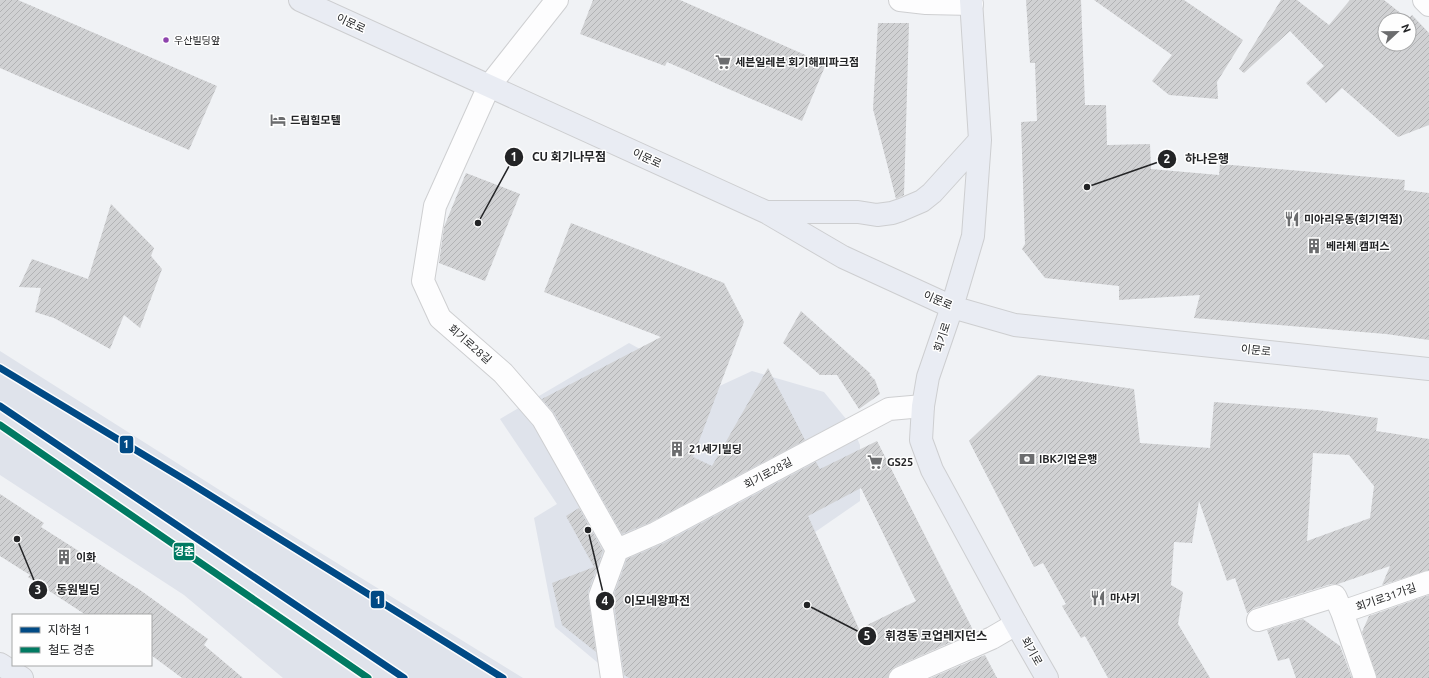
<svg xmlns="http://www.w3.org/2000/svg" width="1429" height="678" font-family="Ubuntu,'Noto Sans KR',sans-serif">
<defs>
<pattern id="building-hatch" width="6" height="6" patternUnits="userSpaceOnUse"><rect width="6" height="6" fill="#d0d1d3"/><path d="M-1 1l2-2M0 6l6-6M5 7l2-2" fill="none" stroke="#b2b3b5"/></pattern>
</defs>
<rect width="100%" height="100%" fill="#f0f2f5"/>
<!-- built -->
<path fill="#dfe3eb" d="M 629,343 L 713,389 L 752,371 L 824,392 L 851,425 L 860,445 L 860,501 L 750,577 L 710,645 L 628,678 L 616,678 L 555,627 L 534,518 L 557,504 L 500,419 Z
M 0,351 L 248,508 L 523,678 L 283,678 L 184,595 L 0,475 Z"/>
<!-- building -->
<path fill="url(#building-hatch)" fill-rule="evenodd" d="M 0,0 L 18,0 L 217,86 L 189,150 L 0,68 Z
M 593,0 L 680,0 L 826,64 L 802,121 L 667,62 L 665,66 L 580,34 Z
M 1026,0 L 1081,0 L 1085,105 L 1106,105 L 1107,145 L 1150,144 L 1151,169 L 1219,175 L 1220,164 L 1405,180 L 1404,190 L 1429,193 L 1429,340 L 1386,334 L 1194,318 L 1200,295 L 1119,300 L 1119,286 L 1045,278 L 1022,249 L 1025,244 L 1021,122 L 1037,121 L 1035,63 L 1030,63 Z
M 1094,0 L 1184,0 L 1243,40 L 1217,82 L 1218,99 L 1169,95 L 1152,81 L 1172,55 Z
M 1281,0 L 1297,0 L 1329,25 L 1350,0 L 1384,0 L 1408,19 L 1412,15 L 1429,33 L 1429,125 L 1398,137 L 1342,88 L 1326,103 L 1306,83 L 1324,66 L 1290,31 L 1244,73 L 1239,69 ZM 1385,20 L 1409,20 L 1409,44 L 1385,44 Z
M 878,23 L 909,23 L 904,195 L 896,199 L 873,109 Z
M 466,173 L 520,194 L 485,281 L 439,263 L 444,227 Z
M 111,204 L 154,248 L 151,256 L 162,269 L 140,328 L 124,315 L 110,349 L 54,318 L 35,312 L 41,288 L 19,287 L 32,259 L 88,279 Z
M 571,223 L 724,283 L 744,322 L 693,457 L 712,466 L 768,368 L 805,440 L 651,522 L 622,534 L 554,413 L 542,399 L 661,337 L 544,292 Z
M 801,311 L 871,374 L 869,374 L 875,380 L 880,394 L 859,409 L 837,375 L 820,375 L 783,343 Z
M 1038,375 L 1134,389 L 1140,443 L 1210,448 L 1214,402 L 1317,410 L 1378,418 L 1376,431 L 1429,439 L 1429,570 L 1382,585 L 1390,566 L 1338,584 L 1331,584 L 1254,608 L 1247,613 L 1235,578 L 1227,581 L 1199,501 L 1192,543 L 1174,542 L 1171,585 L 1183,592 L 1178,624 L 1210,678 L 1108,678 L 1085,636 L 1081,638 L 1062,606 L 1066,604 L 1043,563 L 1034,567 L 969,441 ZM 1313,453 L 1349,455 L 1374,486 L 1370,518 L 1307,541 Z
M 877,441 L 974,632 L 895,667 L 890,671 L 888,678 L 629,678 L 624,675 L 613,597 L 627,559 L 662,544 L 816,462 L 820,469 ZM 861,488 L 916,601 L 859,629 L 808,516 Z
M 0,494 L 44,523 L 41,527 L 140,590 L 208,639 L 204,645 L 243,678 L 182,678 L 151,655 L 151,615 L 86,615 L 28,577 L 30,575 L 0,556 Z
M 579,508 L 603,551 L 588,592 L 588,597 L 596,652 L 562,625 L 552,583 L 594,567 L 566,516 Z
M 1429,595 L 1429,678 L 1377,678 L 1362,632 L 1369,616 Z
M 1303,619 L 1340,646 L 1352,678 L 1296,678 L 1289,658 L 1278,661 L 1267,630 Z
M 985,655 L 997,678 L 931,678 Z"/>
<g fill="none" stroke-linecap="round" stroke-linejoin="round">
<defs>
<path id="minor" d="M 557,0 L 489,86 L 435,206 L 423,281 L 440,318 L 503,373 L 543,419 L 617,550
M 900,0 L 926,3 L 972,4
M 1424,0 L 1429,5
M 1342,612 L 1365,678
M 1258,620 L 1335,596 L 1342,612 L 1429,582
M 612,678 L 600,596 L 617,550 L 656,533 L 889,409 L 923,406
M 900,678 L 992,638 L 1016,624"/>
<path id="major" d="M 300,0 L 766,212 L 843,257 L 952,307 L 1015,325 L 1429,369
M 971,0 L 980,140 L 973,236 L 952,307 L 928,377 L 923,406 L 921,440 L 932,470 L 1016,624 L 1047,678
M 767,212 L 858,212 L 877,215 L 892,213 L 901,210 L 922,201 L 932,193 L 980,140
M 0,664 L 22,678"/>
</defs>
<!-- minor casing -->
<use href="#minor" stroke="#cecfd1" stroke-width="24"/>
<!-- major casing -->
<use href="#major" stroke="#cdced0" stroke-width="24"/>
<!-- minor -->
<use href="#minor" stroke="#fdfdfe" stroke-width="22"/>
<!-- major -->
<use href="#major" stroke="#e9ecf3" stroke-width="22"/>
<defs>
<path id="rail-1" d="M 0,425 L 368,678"/>
</defs>
<!-- rail-1 casing -->
<use href="#rail-1" stroke="#fefefe" stroke-width="10"/>
<!-- rail-1 -->
<use href="#rail-1" stroke="#007a62" stroke-width="7"/>
<defs>
<path id="metro-1" d="M 0,368 L 187,481 L 503,678
M 0,406 L 404,678"/>
</defs>
<!-- metro-1 casing -->
<use href="#metro-1" stroke="#fefefe" stroke-width="10"/>
<!-- metro-1 -->
<use href="#metro-1" stroke="#004a85" stroke-width="7"/>
</g>
<!-- icons -->
<defs>
<symbol id="supermarket-bare" viewBox="-9 -9 18 18"><path d="M-6-5.5h2.5l.6 2H6L4.5 2H-2.5L-4.4-4H-6ZM-1.5 3.2a1.3 1.3 0 1 0 .1 0ZM3 3.2a1.3 1.3 0 1 0 .1 0Z" fill="#6b6c6e" stroke="#fefefe" stroke-width="2.5" paint-order="stroke"/></symbol>
<symbol id="hotel-bare" viewBox="-9 -9 18 18"><path d="M-6-4.5h1.5V1H6V5H4.5V3h-9V5H-6ZM-4 0a1.8 1.8 0 1 1 3.6 0ZM.5 0V-2.5h3Q6-2.5 6 0Z" fill="#6b6c6e" stroke="#fefefe" stroke-width="2.5" paint-order="stroke"/></symbol>
<symbol id="restaurant-bare" viewBox="-9 -9 18 18"><path d="M-5-6h1v4h1v-4h1v4h1v-4h1v5L-1.5 .5V6h-2V.5L-5-1ZM5-6V6H3V1.5H1.5Q1.5-4 5-6Z" fill="#6b6c6e" stroke="#fefefe" stroke-width="2.5" paint-order="stroke"/></symbol>
<symbol id="building-bare" viewBox="-9 -9 18 18"><path d="M-4-6H4V6H1V3H-1V6H-4ZM-2.5-4.3h1.7v1.8h-1.7ZM.8-4.3h1.7v1.8H.8ZM-2.5-1h1.7V.8h-1.7ZM.8-1h1.7V.8H.8Z" fill="#6b6c6e" stroke="#fefefe" stroke-width="2.5" paint-order="stroke"/></symbol>
<symbol id="bank-bare" viewBox="-9 -9 18 18"><path d="M-6-4H6V4H-6ZM0-2.3a2.3 2.3 0 1 0 0 4.6a2.3 2.3 0 1 0 0-4.6Z" fill="#6b6c6e" stroke="#fefefe" stroke-width="2.5" paint-order="stroke"/></symbol>
</defs>
<g fill-rule="evenodd">
<use href="#supermarket-bare" x="712" y="51" width="22" height="22"/>
<use href="#hotel-bare" x="267" y="109" width="22" height="22"/>
<use href="#restaurant-bare" x="1281" y="208" width="22" height="22"/>
<use href="#building-bare" x="1303" y="235" width="22" height="22"/>
<use href="#building-bare" x="666" y="438" width="22" height="22"/>
<use href="#bank-bare" x="1016" y="448" width="22" height="22"/>
<use href="#supermarket-bare" x="864" y="451" width="22" height="22"/>
<use href="#building-bare" x="53" y="546" width="22" height="22"/>
<use href="#restaurant-bare" x="1087" y="587" width="22" height="22"/>
</g>
<!-- markers -->
<circle fill="#8e44ad" stroke="#fefefe" stroke-width="1.5" cx="166" cy="40" r="3.5"/>
<g text-anchor="middle" dominant-baseline="central" stroke-width="3" stroke-linejoin="round" paint-order="stroke">
<!-- bus labels -->
<g font-size="10" fill="#232426" stroke="#fefefe" text-anchor="start">
<text x="174" y="40">우산빌딩앞</text>
</g>
<!-- street labels -->
<g font-size="11" fill="#232426" stroke="#fefefe">
<text transform="translate(351 23) rotate(25)">이문로</text>
<text transform="translate(647 158) rotate(25)">이문로</text>
<text transform="translate(938 300) rotate(23)">이문로</text>
<text transform="translate(942 337) rotate(-72)">회기로</text>
<text transform="translate(470 344) rotate(41)">회기로28길</text>
<text transform="translate(1256 350) rotate(6)">이문로</text>
<text transform="translate(768 473) rotate(-28)">회기로28길</text>
<text transform="translate(1386 597) rotate(-19)">회기로31가길</text>
<text transform="translate(1032 651) rotate(60)">회기로</text>
</g>
<!-- poi labels -->
<g font-size="11" font-weight="bold" fill="#232426" stroke="#fefefe" text-anchor="start">
<text x="735" y="62">세븐일레븐 회기해피파크점</text>
<text x="290" y="120">드림힐모텔</text>
<text x="1304" y="219">미아리우동(회기역점)</text>
<text x="1326" y="246">베라체 캠퍼스</text>
<text x="689" y="449">21세기빌딩</text>
<text x="1039" y="459">IBK기업은행</text>
<text x="887" y="462">GS25</text>
<text x="76" y="557">이화</text>
<text x="1110" y="598">마사키</text>
</g>
</g>
<!-- callouts -->
<path fill="none" stroke="#232426" stroke-width="1.5" d="M478 223L514 157M1087 187L1167 159M17 539L38 590M588 530L605 601M807 605L867 636"/>
<g fill="#232426" stroke="#fefefe" stroke-width="1.5">
<circle cx="478" cy="223" r="4"/>
<circle cx="1087" cy="187" r="4"/>
<circle cx="17" cy="539" r="4"/>
<circle cx="588" cy="530" r="4"/>
<circle cx="807" cy="605" r="4"/>
<circle cx="514" cy="157" r="10"/>
<circle cx="1167" cy="159" r="10"/>
<circle cx="38" cy="590" r="10"/>
<circle cx="605" cy="601" r="10"/>
<circle cx="867" cy="636" r="10"/>
</g>
<g font-size="12" text-anchor="middle" font-weight="bold" fill="#fff">
<text x="514" y="161">1</text>
<text x="1167" y="163">2</text>
<text x="38" y="594">3</text>
<text x="605" y="605">4</text>
<text x="867" y="640">5</text>
</g>
<g font-size="12" text-anchor="middle" font-weight="bold" fill="#232426" stroke="#fefefe" stroke-width="3" stroke-linejoin="round" paint-order="stroke">
<text x="569" y="161">CU 회기나무점</text>
<text x="1207" y="163">하나은행</text>
<text x="78" y="594">동원빌딩</text>
<text x="657" y="605">이모네왕파전</text>
<text x="936" y="640">휘경동 코업레지던스</text>
</g>
<g stroke="#fefefe" stroke-width="1.5">
<rect x="119" y="435" width="15" height="19" rx="4" fill="#004a85"/>
<rect x="173" y="542" width="22" height="19" rx="4" fill="#007a62"/>
<rect x="370" y="590" width="15" height="19" rx="4" fill="#004a85"/>
</g>
<g font-size="11" text-anchor="middle" font-weight="bold" fill="#fff">
<text x="126" y="448">1</text>
<text x="184" y="555">경춘</text>
<text x="378" y="604">1</text>
</g>
<!-- legend -->
<rect x="12" y="614" width="140" height="52" fill="#fefefe" stroke="#a6a7a8"/>
<rect x="20" y="627" width="20" height="6" fill="#004a85" stroke="#a6a7a8"/>
<text x="48" y="634" font-size="12" fill="#232426">지하철 1</text>
<rect x="20" y="647" width="20" height="6" fill="#007a62" stroke="#a6a7a8"/>
<text x="48" y="654" font-size="12" fill="#232426">철도 경춘</text>
<!-- north arrow -->
<g transform="translate(1397 32) rotate(68)"><circle r="19" fill="#fefefe" stroke="#a6a7a8"/>
<path d="M0-3L7 15L0 10L-7 15Z" fill="#6b6c6e"/>
<text y="-6" font-size="11" font-weight="bold" text-anchor="middle" fill="#232426">N</text>
</g>
</svg>
